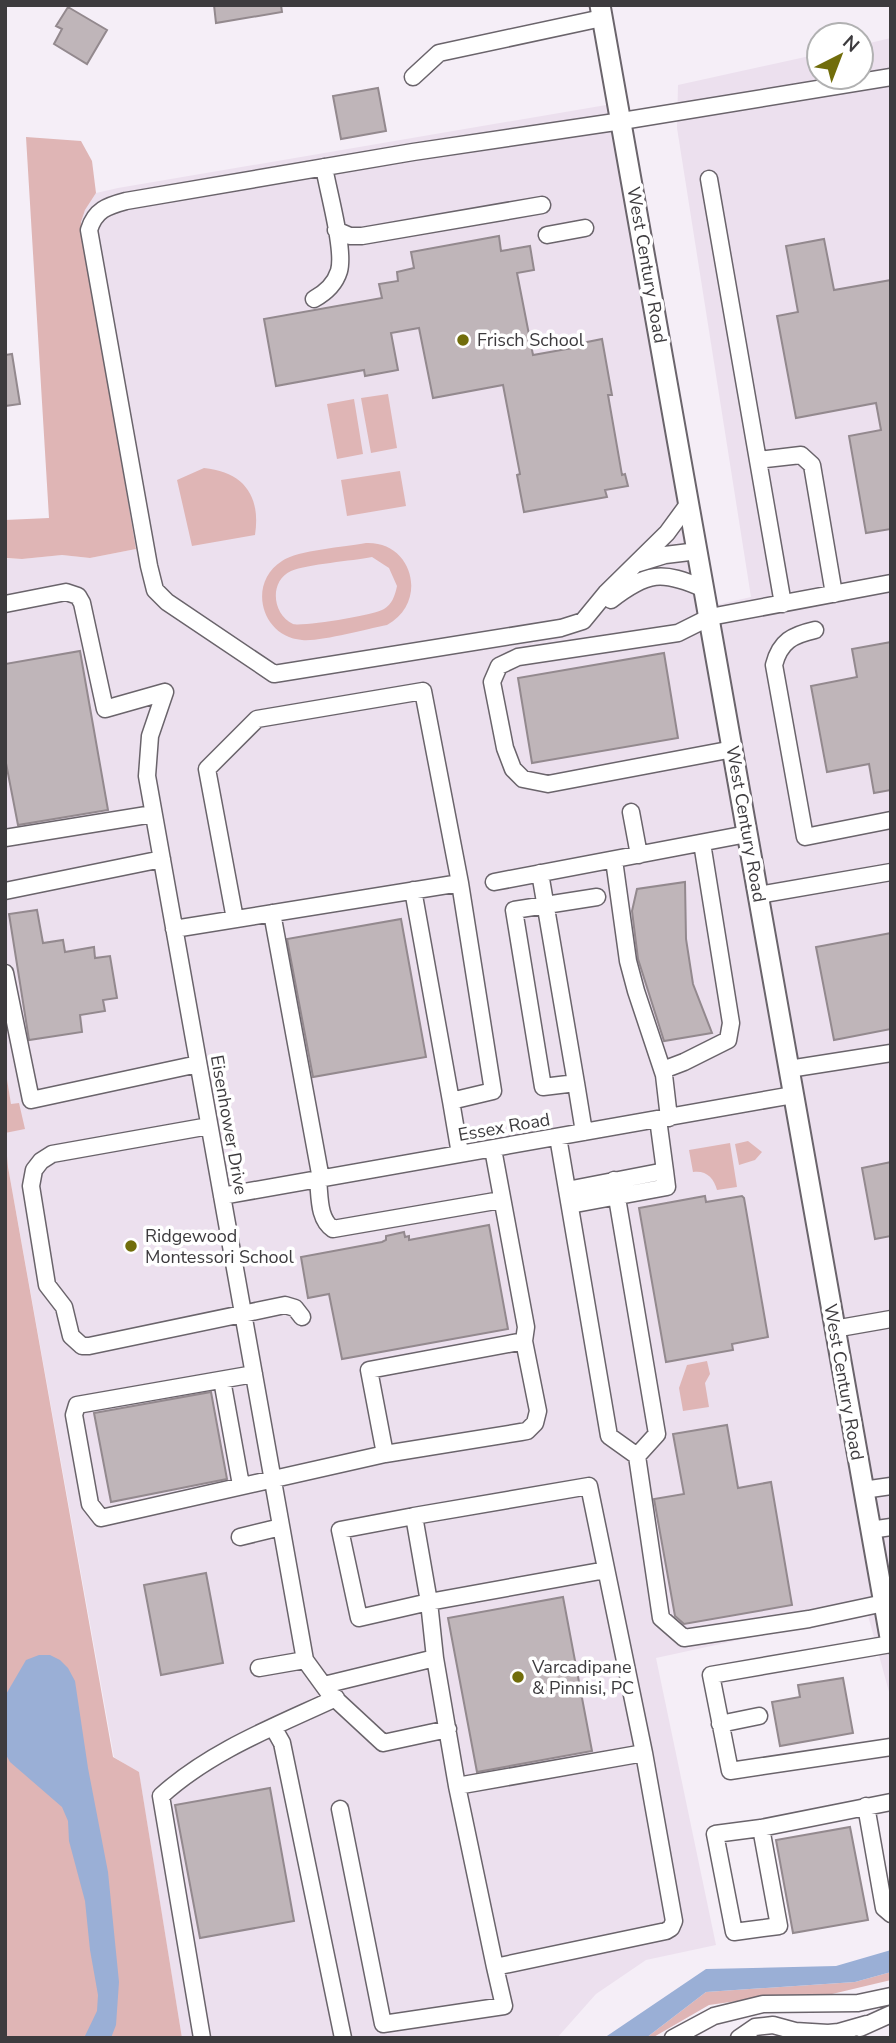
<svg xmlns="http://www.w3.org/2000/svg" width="896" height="2043" font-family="'Nunito Sans',sans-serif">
<rect width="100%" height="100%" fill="#f5eef7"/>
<!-- built -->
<path fill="#ece0ee" d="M 891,38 L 891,1699 L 867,1612 L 656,1658 L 716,1945 L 646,1960 L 596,1994 L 557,2038 L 182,2038 L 139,1773 L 114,1757 L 8,1167 L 5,1132 L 24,1129 L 11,1105 L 5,1067 L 5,559 L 22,559 L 62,555 L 90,558 L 136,549 L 81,221 L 85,210 L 96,193 L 118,188 L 618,103 L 708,607 L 751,597 L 677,128 L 678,85 L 819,54 L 819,77 L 861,77 L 861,45 Z"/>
<!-- green -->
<path fill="#dfb5b5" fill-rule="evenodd" d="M 26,137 L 81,141 L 92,161 L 96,193 L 85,210 L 81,222 L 136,549 L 90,558 L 62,555 L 22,559 L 5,558 L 5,520 L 49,518 Z
M 388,394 L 397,448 L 371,453 L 361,398 Z
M 354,399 L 363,454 L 337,459 L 327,404 Z
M 204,468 C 244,472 261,496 255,535 L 192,546 L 177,480 Z
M 400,471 L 406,506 L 347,516 L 341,480 Z
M 366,543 C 413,541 429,602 387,625 C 366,629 320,642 302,640 C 261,637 247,583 282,561 C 298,550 345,547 366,543 ZM 372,557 L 389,568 L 397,586 C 395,596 392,604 384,609 C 375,615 302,627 293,624 C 272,614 269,581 291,571 C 308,564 352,561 372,557 Z
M 5,1067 L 11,1104 L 19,1103 L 25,1129 L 5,1133 L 8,1167 L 113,1757 L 139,1772 L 182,2038 L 5,2038 Z
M 748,1141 L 762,1152 L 755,1160 L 739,1165 L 735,1144 Z
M 730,1143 L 737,1187 L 717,1190 C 714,1178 706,1170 693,1172 L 689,1150 Z
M 707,1361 L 710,1374 L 705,1383 L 709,1407 L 683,1411 L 679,1388 L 687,1365 Z
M 891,1972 L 891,1980 L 832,1994 L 772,1996 L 709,2005 L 652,2038 L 646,2038 L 706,1992 L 855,1982 Z"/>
<!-- water -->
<path fill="#9aafd6" d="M 39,1655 L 50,1655 L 60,1660 L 68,1668 L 75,1681 L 88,1768 L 108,1872 L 119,1982 L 116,2025 L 111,2038 L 84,2038 L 97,2011 L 98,1995 L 90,1950 L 85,1901 L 69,1841 L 68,1821 L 62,1807 L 10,1762 L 5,1753 L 5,1696 L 26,1660 Z
M 891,1950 L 891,1972 L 855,1982 L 706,1992 L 646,2038 L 604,2038 L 706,1969 L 836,1966 Z"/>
<!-- building -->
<path fill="#bfb5b9" stroke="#93898e" stroke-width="2" d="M 214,5 L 281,5 L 282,12 L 216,23 Z
M 68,7 L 107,30 L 87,64 L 54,44 L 62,29 L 56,26 Z
M 378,88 L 386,131 L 341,139 L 333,96 Z
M 499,236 L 501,251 L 530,246 L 534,270 L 517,273 L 533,355 L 578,347 L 577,344 L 602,339 L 612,395 L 608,395 L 622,475 L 625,474 L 628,486 L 605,490 L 607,497 L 524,512 L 517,475 L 520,474 L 503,385 L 433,398 L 419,328 L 391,333 L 398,370 L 365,376 L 364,370 L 276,386 L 264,319 L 382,298 L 379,284 L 398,281 L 397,272 L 414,268 L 411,252 Z
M 824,239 L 834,290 L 891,280 L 891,529 L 866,533 L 849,436 L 881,430 L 876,403 L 796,418 L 777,316 L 798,312 L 786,246 Z
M 12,354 L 20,404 L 5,406 L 5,355 Z
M 891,642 L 891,790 L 874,793 L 869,764 L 827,772 L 811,686 L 857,677 L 852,649 Z
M 80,651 L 108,810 L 18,825 L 5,758 L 5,664 Z
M 664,653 L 678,738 L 532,763 L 518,678 Z
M 685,882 L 686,939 L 693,984 L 712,1033 L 664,1041 L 638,959 L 632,911 L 637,889 Z
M 37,910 L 43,943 L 63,940 L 65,952 L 94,947 L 95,958 L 110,956 L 117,998 L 103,1000 L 105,1011 L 80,1015 L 82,1032 L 29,1040 L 9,914 Z
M 401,919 L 426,1057 L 313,1077 L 287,939 Z
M 891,933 L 891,1029 L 834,1040 L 816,947 Z
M 891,1162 L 891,1236 L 875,1239 L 862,1168 Z
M 705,1196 L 706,1202 L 742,1196 L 744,1198 L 768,1337 L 732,1344 L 733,1350 L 666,1362 L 639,1208 Z
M 489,1225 L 508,1329 L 342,1359 L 329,1294 L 308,1298 L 301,1257 L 382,1242 L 386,1240 L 386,1236 L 404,1232 L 405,1237 L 409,1236 L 409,1240 Z
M 211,1392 L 227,1479 L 111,1502 L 94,1413 Z
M 727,1425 L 738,1488 L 771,1482 L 792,1605 L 684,1624 L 675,1616 L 654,1499 L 684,1494 L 673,1434 Z
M 206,1573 L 223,1663 L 161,1675 L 144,1585 Z
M 563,1597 L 592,1751 L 477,1772 L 448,1618 Z
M 843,1678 L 853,1733 L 780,1746 L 772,1702 L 800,1697 L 798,1685 Z
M 270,1788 L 294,1921 L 200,1938 L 175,1805 Z
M 850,1827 L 868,1920 L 793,1933 L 776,1840 Z"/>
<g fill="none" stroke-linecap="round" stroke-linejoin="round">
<defs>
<path id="minor" d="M 413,77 L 439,53 L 602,18
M 709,179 L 783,604
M 336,230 L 350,236 L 362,236 L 542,205
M 547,235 L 585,228
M 314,299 C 325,293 335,284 339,271 C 345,250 328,191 324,167
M 758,460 L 801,455 L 812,465 L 834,594
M 689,503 L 667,533 L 606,593 L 583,621 L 561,628 L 274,674 L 167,602 L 155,590 L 149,566 L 89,230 C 95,210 107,206 126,201 L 413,152 L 622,121 L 891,77
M 639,563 L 665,555 L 698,551
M 611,600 C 647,572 662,570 704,589
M 5,604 L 66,592 L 78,596 L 82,603 L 105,709 L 165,692
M 815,630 C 793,635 780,641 774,665 L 805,837 L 891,820
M 165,692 L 150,736 L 147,776 L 305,1660 L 329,1693 L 383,1743 L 448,1729
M 733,749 L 548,784 L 523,779 L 513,769 L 505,748 L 492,682 L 499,666 L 518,657 L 678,633 L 710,617 L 891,583
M 631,812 L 639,855
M 5,838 L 153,814
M 614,860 L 628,961 L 636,991 L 664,1075 L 669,1118
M 540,873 L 576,1083
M 494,882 L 747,834
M 413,890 L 451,1101
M 5,891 L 162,859
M 758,895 L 891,872
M 272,913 L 321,1179
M 235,919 L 207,769 L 257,719 L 423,691 L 460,883
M 174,929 L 460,883 L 493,1091 L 451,1101 L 460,1154
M 5,973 L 31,1100 L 198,1064
M 789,1069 L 891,1053
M 663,1070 L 684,1062 L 728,1040 L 731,1023 L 702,843
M 209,1126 L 52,1154 L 41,1161 L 34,1170 L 31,1186 L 47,1285 L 64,1307 L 71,1336 L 82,1346 L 89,1346 L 285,1305 L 295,1308 L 302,1317
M 584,1132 L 576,1083 L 543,1087 L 514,910 L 597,897
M 558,1137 L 609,1436 L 637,1456 L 661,1618 L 684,1638 L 809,1619 L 884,1603
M 318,1180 C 320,1196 318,1219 333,1229 L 501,1200
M 614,1180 L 657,1434 L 637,1456
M 567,1190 L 665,1171 L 658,1119
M 222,1196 L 793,1095
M 570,1205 L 667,1187 L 665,1171
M 834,1329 L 891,1319
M 254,1374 L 77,1405 L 74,1415 L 90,1504 L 101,1518 L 385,1454 L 521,1432 L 527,1431 L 535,1423 L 538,1411 L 524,1341 L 526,1327 L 493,1149
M 222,1380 L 241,1485
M 385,1454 L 369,1370 L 524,1341
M 589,1486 L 644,1753 L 674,1921 L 671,1928 L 666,1931 L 495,1967 L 457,1786 L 435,1658 L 429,1602 L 414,1516 Z
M 863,1490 L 891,1486
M 414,1516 L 340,1530 L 359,1618 L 429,1602 L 606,1570
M 870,1530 L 891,1527
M 240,1537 L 281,1527
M 891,1644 L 711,1675 L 730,1771 L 891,1747
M 259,1668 L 305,1660
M 324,1685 L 435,1658
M 720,1724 L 759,1716
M 273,1727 L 282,1743 L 343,2038
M 457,1786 L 644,1753
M 866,1806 L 884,1908 L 891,1914
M 340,1809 L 383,2024 L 504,2006 L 495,1967
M 761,1828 L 779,1926 L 734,1932 L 715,1834 L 761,1828 L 891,1802
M 860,2028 L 891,2014
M 202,2038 L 161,1796 C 210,1751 276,1726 336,1698
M 673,2038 L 714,2016 L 763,2004 L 858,2003 L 891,1996
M 739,2038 L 755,2027 L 773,2025 L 795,2031 L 828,2033 L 839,2032 L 867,2024"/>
<path id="major" d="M 600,5 L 891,1643"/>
</defs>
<!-- minor casing -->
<use href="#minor" stroke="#6a646b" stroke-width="19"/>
<!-- major casing -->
<use href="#major" stroke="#6a646b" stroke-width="23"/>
<!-- minor -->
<use href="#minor" stroke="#fff" stroke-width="16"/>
<!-- major -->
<use href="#major" stroke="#fff" stroke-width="19"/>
</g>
<!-- markers -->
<g fill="#716d0b" stroke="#fff" stroke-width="2.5">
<circle cx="463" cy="340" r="7"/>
<circle cx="131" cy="1246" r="7"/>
<circle cx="518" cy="1677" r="7"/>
</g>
<g text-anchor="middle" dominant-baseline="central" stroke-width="7" stroke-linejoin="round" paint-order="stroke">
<!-- street labels -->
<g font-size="18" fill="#3d3b3e" stroke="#fff">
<text transform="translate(647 265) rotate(80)">West Century Road</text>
<text transform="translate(746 824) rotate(80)">West Century Road</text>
<text transform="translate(229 1125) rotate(80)">Eisenhower Drive</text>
<text transform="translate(504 1127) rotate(-10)">Essex Road</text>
<text transform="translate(844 1382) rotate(80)">West Century Road</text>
</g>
<!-- poi labels -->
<g font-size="18" fill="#3d3b3e" stroke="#fff" text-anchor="start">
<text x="477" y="340">Frisch School</text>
<text x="145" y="1236">Ridgewood<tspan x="145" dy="21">Montessori School</tspan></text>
<text x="532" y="1667">Varcadipane<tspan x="532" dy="21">&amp; Pinnisi, PC</tspan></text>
</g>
</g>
<!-- border -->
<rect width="896" height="2043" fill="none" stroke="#3d3b3e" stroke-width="14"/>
<!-- north arrow -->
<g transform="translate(840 56) rotate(42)"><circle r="33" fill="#ffffff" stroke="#b1b1b2" stroke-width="2"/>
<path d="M0-5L12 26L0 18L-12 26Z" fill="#716d0b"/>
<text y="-10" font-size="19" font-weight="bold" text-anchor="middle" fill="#3d3b3e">N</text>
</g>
</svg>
